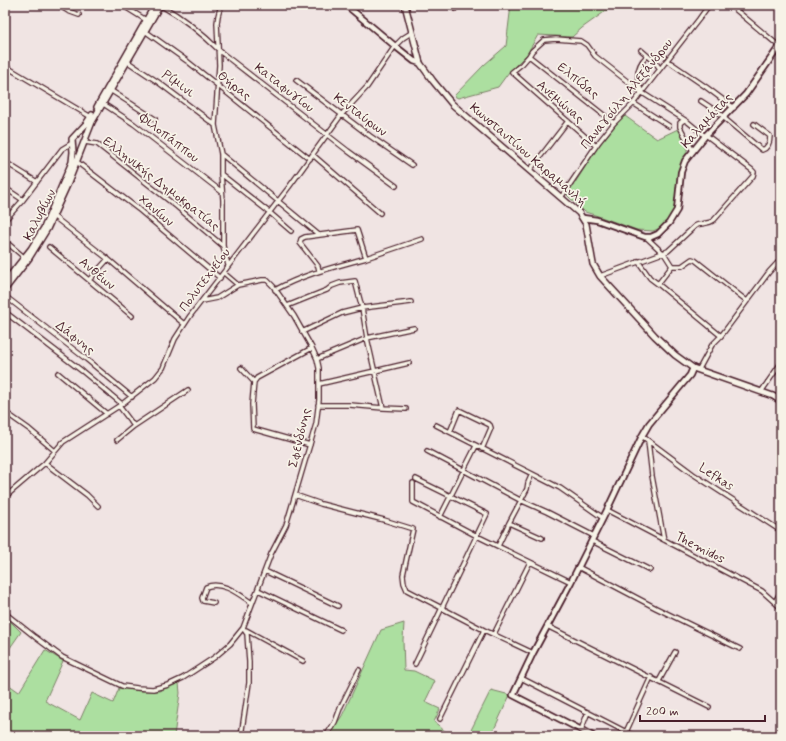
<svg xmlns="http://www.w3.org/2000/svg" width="786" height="741" font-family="Mynerve,sans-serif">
<rect width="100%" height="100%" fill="#f0e4e3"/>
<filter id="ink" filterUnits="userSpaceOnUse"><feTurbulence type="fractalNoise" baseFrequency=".025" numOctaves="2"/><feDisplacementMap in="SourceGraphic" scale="8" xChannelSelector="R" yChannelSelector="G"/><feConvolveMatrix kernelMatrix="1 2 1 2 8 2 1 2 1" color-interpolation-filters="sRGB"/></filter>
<g filter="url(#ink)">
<!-- green -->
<path fill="#acdfa0" stroke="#7b7f66" d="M 511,5 L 614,5 L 582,28 L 572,37 L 538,35 L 527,54 L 509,72 L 498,87 L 458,98 L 454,96 L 484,65 L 506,46 Z
M 625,116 L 657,139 L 678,129 L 681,132 L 687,145 L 687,152 L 680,167 L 675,208 L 667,221 L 660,228 L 653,231 L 637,230 L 598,216 L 585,212 L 567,195 L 598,147 L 622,117 Z
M 5,616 L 21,632 L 5,655 Z
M 404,623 L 403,640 L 404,670 L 414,671 L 435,681 L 425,702 L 440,709 L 434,722 L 438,725 L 450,736 L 327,736 L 342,716 L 381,630 Z
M 45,650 L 63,661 L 45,701 L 80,720 L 92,693 L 113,703 L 119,688 L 140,691 L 159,691 L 179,683 L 180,693 L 174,736 L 5,736 L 5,682 L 19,692 Z
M 491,690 L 510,695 L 491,736 L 468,736 Z"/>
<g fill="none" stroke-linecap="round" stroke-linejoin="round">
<defs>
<path id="minor" d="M 58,5 L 68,11 L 79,15
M 122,5 L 146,20
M 160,5 C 182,17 204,35 222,53 L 348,151 L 396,186
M 221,5 L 218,16 L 217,23 L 219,65 L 215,125 L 221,154 L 221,174 L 223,200 L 223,246 L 228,265
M 449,5 L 455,9
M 730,5 L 779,46
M 5,9 L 8,5
M 145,31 L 187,61 L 310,159
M 641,50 L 656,63 L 660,69
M 529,56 L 614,123
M 666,61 L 671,63 L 706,87 L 734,108
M 128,62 L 158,82 L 215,125
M 5,66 L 91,117
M 296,80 L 370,136 L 412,165
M 110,90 L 155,119
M 641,91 C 636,78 636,66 647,56
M 701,101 L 725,117
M 102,103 L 134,124 L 222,192
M 633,103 L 669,126
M 724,118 L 762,150 C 768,148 770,143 770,136 L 754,124
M 684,120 L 680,123 L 680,127 L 693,151
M 85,142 L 97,144 L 177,207 L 223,246
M 596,146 L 512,72 L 522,64 L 529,56 L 532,51 L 544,40 L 556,39 L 581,41 L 587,45 L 595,56 L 641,92 L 688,122 L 705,136
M 221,154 L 319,235
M 313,155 L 380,213
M 5,162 L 37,182
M 77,162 L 138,209 L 220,278
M 530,170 L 568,121
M 221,174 L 269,212 L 291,231
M 5,188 L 23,200
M 562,196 L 598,143 L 614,123 L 632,105 L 699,19 L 709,5
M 53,216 L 108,259 L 184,324
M 5,220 L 23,200 L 62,149 L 72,143
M 646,237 L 665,255 L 672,266
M 5,241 L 25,258
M 49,247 L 132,316
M 366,258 L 422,239
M 638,261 L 650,278 L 658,284 L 672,266 L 682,266 L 692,259 L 695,260 L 747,301
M 600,276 L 668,251 L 695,226 C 701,222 708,225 714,220 L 753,176 L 754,172 L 752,170 L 706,135
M 89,280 L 108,259
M 658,284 L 721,336
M 275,290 C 304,274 334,267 366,258 L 357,230 L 305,237 L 301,239 L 300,243 L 318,266 L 319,271
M 5,296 L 86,359 L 132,397
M 202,301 L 217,298 L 238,285
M 287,306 L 327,290 L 332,286 L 340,283 L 355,281 L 362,308 L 367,338 L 383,408 L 406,409
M 5,312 L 82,371 L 122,404
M 302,332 L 342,313 L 362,308 L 411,302
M 317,359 L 367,338 L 414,328
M 241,368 L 254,382 L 252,404 L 253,429 L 310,445
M 699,369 L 712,345 L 721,336 L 769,272 L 781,259
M 58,373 L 107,414
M 254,382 L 257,378 L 312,348
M 319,384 L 409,363
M 761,392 L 781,363
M 318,405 L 350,405 L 383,408
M 5,412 L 29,429 L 55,451
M 436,425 L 560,488 L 603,518
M 134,426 L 188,390
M 450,432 L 459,410 L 490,425 L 491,428 L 482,449
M 642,436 L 693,474 L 781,531
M 117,440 L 134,426 L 119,406
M 648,441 L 652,476 L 664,540
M 427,451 L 520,500 L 547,512 L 594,536
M 45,463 L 87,495 L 98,506
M 413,483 L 413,502 L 477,536 L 571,582
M 295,495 L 321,504 L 384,520 L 413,529 L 403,575 L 404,583 L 407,590 L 484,630 L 533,653
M 5,497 L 45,463 L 63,442 L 122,404 L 155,378 L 163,368 L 175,339 L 190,316 L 289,187 L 342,114 L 367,87 L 395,46 L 403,38 L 411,33
M 607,510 L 762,591 L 781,608
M 440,517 L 476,446
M 509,523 L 527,489 L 528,483 L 532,474
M 592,541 L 650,570
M 498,546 L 509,523 L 542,538
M 578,567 L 656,608 L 740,649
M 265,571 L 338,606
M 258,590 L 341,630
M 775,602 L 781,591
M 214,603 L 203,601 L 202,598 L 206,587 C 222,580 240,595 252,603
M 5,613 L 35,637 L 62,657 L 122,686 L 137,688 L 153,689 L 168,685 L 183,678 L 215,657 L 230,644 L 243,628 L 271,554 L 286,525 L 290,512 L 316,424 L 319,400 L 319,368 L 317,359 L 312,348 L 294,316 L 273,286 L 267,280 L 262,280 L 238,285 L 224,273
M 547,626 L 709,707
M 246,630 L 303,661
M 494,634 L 530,562
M 415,664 L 487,514 L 416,479
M 521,678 L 634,736
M 659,681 L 675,652
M 440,719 L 484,630
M 581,730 L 588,712
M 626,732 L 651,677
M 241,736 L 249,683 L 249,662 L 247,634 L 243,628
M 326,736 L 335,722 L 341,706 L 359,670"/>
<path id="tertiary" d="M 346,5 L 395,46 L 414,61 L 420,63
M 583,218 L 597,220 L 645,237 L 651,237 L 658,234 L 669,223 L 677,210 L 681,172 L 685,161 L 705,136 L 746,94 L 781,44
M 593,736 L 513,695 L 533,653 L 571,582 L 607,510 L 642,436 L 649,424 L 690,375 L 693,368"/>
<path id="secondary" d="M 405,5 L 420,63 L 433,81 L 452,104 L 579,213 L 586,224 L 593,264 L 600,276 L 655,336 L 675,355 L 693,368 L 773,396 L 781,401
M 97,107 L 155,5
M 5,282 L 31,249 L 44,228 L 72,162 L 73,152 L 72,139 L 86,124 L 92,115
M 5,289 L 29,258 L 47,229 L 68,183 L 92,122 L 160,5"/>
</defs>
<!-- minor casing -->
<use href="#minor" stroke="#4a1f2b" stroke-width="6"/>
<!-- tertiary casing -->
<use href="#tertiary" stroke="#4a1f2b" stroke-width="8"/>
<!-- secondary casing -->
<use href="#secondary" stroke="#4a1f2b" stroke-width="8"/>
<!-- minor -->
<use href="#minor" stroke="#f7f3e8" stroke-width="3.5"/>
<!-- tertiary -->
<use href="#tertiary" stroke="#f7f3e8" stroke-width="4.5"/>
<!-- secondary -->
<use href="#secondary" stroke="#f7f3e8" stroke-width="5"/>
</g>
</g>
<g text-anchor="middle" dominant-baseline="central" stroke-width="3.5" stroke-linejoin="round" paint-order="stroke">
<!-- street labels -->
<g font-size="13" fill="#4a1f2b" stroke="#f7f3e8">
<text transform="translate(578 81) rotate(39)">Ελπίδας</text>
<text transform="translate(178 84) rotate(36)">Ρίμινι</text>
<text transform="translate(234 86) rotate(38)">Θήρας</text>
<text transform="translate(284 88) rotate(38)">Καταφυγίου</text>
<text transform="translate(627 94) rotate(-51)">Παναγούλη Αλεξάνδρου</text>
<text transform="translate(560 102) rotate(41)">Ανεμώνας</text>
<text transform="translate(360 115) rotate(37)">Κενταύρων</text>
<text transform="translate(707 121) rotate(-48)">Καλαμάτας</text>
<text transform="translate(169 138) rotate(38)">Φιλοπάππου</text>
<text transform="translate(528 155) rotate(41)">Κωνσταντίνου Καραμανλή</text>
<text transform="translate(161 184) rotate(38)">Ελληνικής Δημοκρατίας</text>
<text transform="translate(156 211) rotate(40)">Χανίων</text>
<text transform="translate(40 215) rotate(-63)">Καλυβίων</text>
<text transform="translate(97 274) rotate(40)">Ανθέων</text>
<text transform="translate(205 280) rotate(-53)">Πολυτεχνείου</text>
<text transform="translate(75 338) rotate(38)">Δάφνης</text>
<text transform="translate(300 438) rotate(-77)">Σφενδόνης</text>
<text transform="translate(716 477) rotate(33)">Lefkas</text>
<text transform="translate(700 548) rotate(27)">Themidos</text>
</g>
</g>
<!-- margin -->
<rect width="786" height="741" fill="none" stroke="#f7f3e8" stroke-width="20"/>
<rect x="10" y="10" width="766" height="721" fill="none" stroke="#4a1f2b" stroke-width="1.5" filter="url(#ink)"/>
<!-- scale -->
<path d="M640 715v6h125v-6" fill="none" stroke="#4a1f2b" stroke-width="2"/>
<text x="646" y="715" font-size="12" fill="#4a1f2b" stroke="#f7f3e8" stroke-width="3" paint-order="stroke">200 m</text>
</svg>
